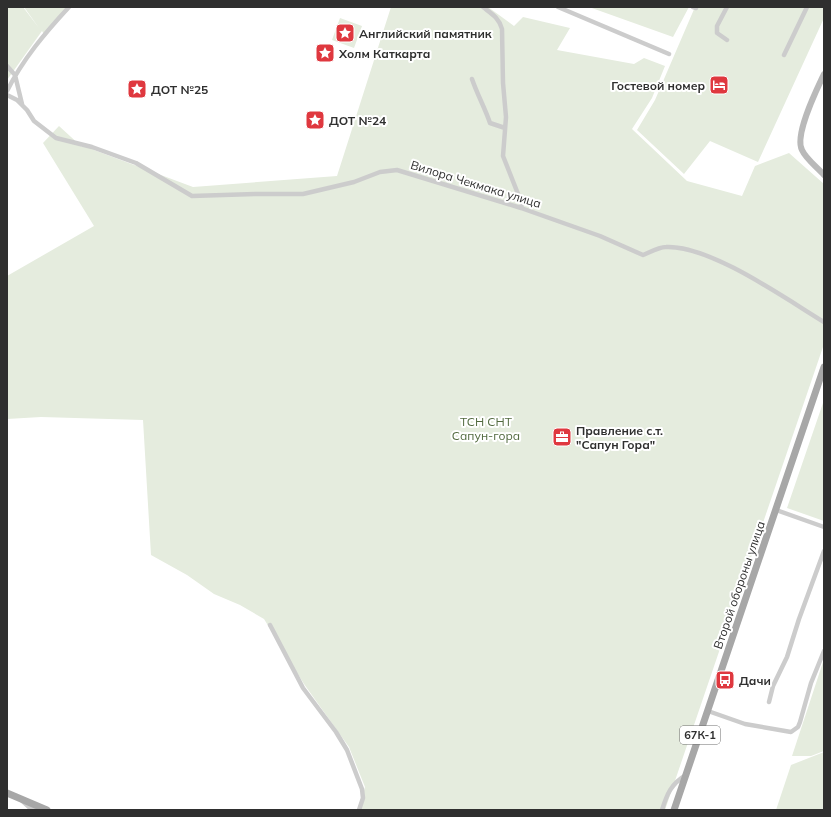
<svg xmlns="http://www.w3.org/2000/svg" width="831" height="817" font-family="Mulish,sans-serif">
<rect width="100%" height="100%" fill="#fff"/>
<!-- green -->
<path fill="#e5ecde" d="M 7,7 L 23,7 L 39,28 L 24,7 L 71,7 L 45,36 L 42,31 L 7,80 Z
M 391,7 L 488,7 L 514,26 L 523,17 L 570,28 L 557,50 L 634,64 L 644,58 L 665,66 L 652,98 L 632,129 L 687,181 L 742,196 L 755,166 L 789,153 L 824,184 L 824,344 L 665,810 L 358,810 L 365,787 L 349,747 L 304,684 L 264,619 L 240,605 L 214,594 L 187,575 L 151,555 L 143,420 L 41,417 L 7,419 L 7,276 L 94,226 L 43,143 L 59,126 L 82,147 L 92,147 L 94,150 L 193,187 L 337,176 Z
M 589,7 L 689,7 L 673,37 Z
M 695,7 L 824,7 L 824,18 L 758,162 L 710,141 L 684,174 L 637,130 L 655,100 Z
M 340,18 L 362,26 L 354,48 L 332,40 Z
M 824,400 L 824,521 L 787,508 Z
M 824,659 L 824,751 L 811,756 L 792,756 Z
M 824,752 L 824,810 L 776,810 L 791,765 Z"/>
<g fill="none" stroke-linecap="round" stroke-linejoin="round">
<!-- minor -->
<path stroke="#ccc" stroke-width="4.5" d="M 483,7 C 492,14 499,18 502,29 L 503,83 L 506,117 L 503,156 L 522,204 L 521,208
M 558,7 L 669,54
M 693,7 L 696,8
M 727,40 L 717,33 L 717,26 L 727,7
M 784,55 L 807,7
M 7,66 L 15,75 L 22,104
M 472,79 C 477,94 485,108 490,123 L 505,128
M 7,91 C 23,59 45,33 69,7
M 7,95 L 17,100 L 27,110 L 34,121 L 56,138 L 92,147 L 136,163 L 192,196 L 255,194 L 303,194 L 354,182 L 380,172 L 397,170 L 521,208 L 600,236 L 643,255 C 650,252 659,247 666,247 C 710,245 786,299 824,322
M 776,510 L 824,527
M 270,625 L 303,688 L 336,732 L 347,750 L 362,789 L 363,798 L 359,810
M 769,702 L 773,686 L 787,657 L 799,619 L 824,551
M 708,711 L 745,724 L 791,732 L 798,727 L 800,722 L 811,683 L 824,651
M 662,810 C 667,794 671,784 686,775"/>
<!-- tertiary -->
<path stroke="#ccc" stroke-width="5.5" d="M 23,801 L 33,810"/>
<!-- secondary -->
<path stroke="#b9b9b9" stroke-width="6" d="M 824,74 C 817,89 794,135 802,150 C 806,159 817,167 824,175"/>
<!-- primary -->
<path stroke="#a7a7a7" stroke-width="7" d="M 7,793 L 47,810
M 674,810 L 824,367"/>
</g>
<!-- icons -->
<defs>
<symbol id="sight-square" viewBox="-11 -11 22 22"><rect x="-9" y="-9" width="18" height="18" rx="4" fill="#df383f" stroke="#fff"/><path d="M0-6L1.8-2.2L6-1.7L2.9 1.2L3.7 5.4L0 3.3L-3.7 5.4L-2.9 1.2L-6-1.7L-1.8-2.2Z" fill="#fff"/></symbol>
<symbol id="hotel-square" viewBox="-11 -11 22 22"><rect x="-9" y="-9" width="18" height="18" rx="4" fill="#df383f" stroke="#fff"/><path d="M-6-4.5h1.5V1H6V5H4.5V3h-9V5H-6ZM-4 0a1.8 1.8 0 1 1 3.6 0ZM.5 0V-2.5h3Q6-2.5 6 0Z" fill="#fff"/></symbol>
<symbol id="office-square" viewBox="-11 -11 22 22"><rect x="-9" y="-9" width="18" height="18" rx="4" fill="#df383f" stroke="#fff"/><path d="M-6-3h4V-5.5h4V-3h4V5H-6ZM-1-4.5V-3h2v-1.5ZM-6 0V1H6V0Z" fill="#fff"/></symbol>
<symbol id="bus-square" viewBox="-11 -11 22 22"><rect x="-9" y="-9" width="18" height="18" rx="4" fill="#df383f" stroke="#fff"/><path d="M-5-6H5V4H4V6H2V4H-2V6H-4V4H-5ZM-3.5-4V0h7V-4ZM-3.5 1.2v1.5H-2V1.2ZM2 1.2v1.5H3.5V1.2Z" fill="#fff"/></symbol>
</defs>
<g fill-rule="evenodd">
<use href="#sight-square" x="334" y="22" width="22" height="22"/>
<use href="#sight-square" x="314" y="42" width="22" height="22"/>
<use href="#hotel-square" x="708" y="74" width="22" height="22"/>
<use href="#sight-square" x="126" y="78" width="22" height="22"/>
<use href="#sight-square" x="304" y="109" width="22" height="22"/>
<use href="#office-square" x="551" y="426" width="22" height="22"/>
<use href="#bus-square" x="714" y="669" width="22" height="22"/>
</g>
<g text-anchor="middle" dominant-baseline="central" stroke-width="4" stroke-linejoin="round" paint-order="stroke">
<!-- shield labels -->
<rect fill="#fff" stroke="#6d6d6d" stroke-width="1" x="680" y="726" width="40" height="18" rx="3"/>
<g font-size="11" font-weight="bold" fill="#2f2f2f">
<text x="700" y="735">67К-1</text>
</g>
<!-- poi labels -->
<g font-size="12" font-weight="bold" fill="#2f2f2f" stroke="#fff" text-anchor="start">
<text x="359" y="33">Английский памятник</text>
<text x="339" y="53">Холм Каткарта</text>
<text x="705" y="85" text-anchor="end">Гостевой номер</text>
<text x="151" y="89">ДОТ №25</text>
<text x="329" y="120">ДОТ №24</text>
<text x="576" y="430">Правление с.т.<tspan x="576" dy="14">"Сапун Гора"</tspan></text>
<text x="739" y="680">Дачи</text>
</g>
<!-- street labels -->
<g font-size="12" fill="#2f2f2f" stroke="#fff">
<text transform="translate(476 184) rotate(17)">Вилора Чекмака улица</text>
<text transform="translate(739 585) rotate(-71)">Второй обороны улица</text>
</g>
<!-- park labels -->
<g font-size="12" fill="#51693e" stroke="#fff">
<text x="486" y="421">ТСН СНТ<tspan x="486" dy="14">Сапун-гора</tspan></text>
</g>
</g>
<!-- border -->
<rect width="831" height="817" fill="none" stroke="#2f2f2f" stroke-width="16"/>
</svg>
